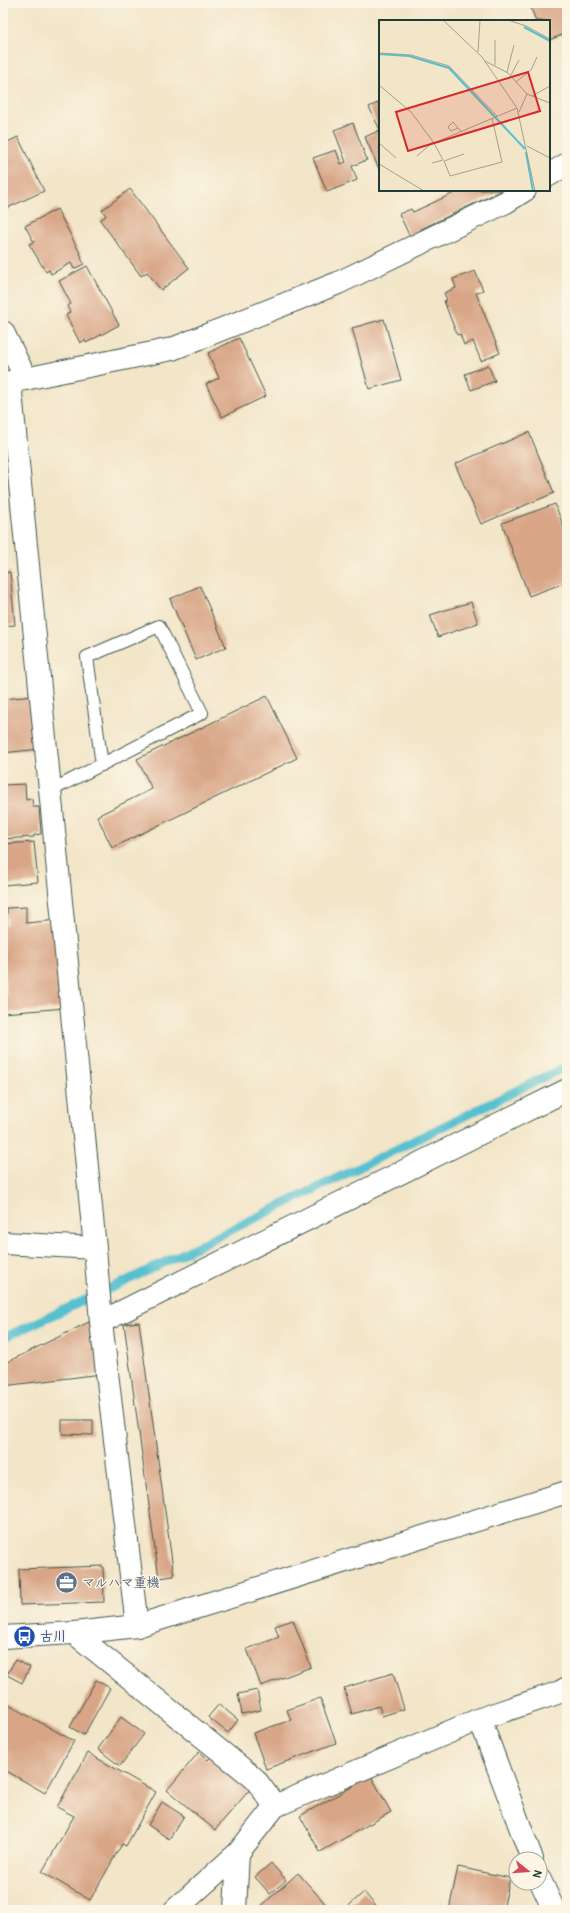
<svg xmlns="http://www.w3.org/2000/svg" width="570" height="1913" font-family="Pangolin,'Klee One',sans-serif">
<rect width="100%" height="100%" fill="#fcf5e5"/>
<filter id="ink" filterUnits="userSpaceOnUse"><feTurbulence type="fractalNoise" baseFrequency=".025" numOctaves="2"/><feDisplacementMap in="SourceGraphic" scale="8" xChannelSelector="R" yChannelSelector="G"/><feConvolveMatrix kernelMatrix="1 2 1 2 8 2 1 2 1" color-interpolation-filters="sRGB"/></filter>
<filter id="wash" filterUnits="userSpaceOnUse"><feTurbulence type="fractalNoise" baseFrequency=".012" numOctaves="4" result="noise"/><feDisplacementMap in="SourceGraphic" scale="16" xChannelSelector="R" yChannelSelector="G"/><feGaussianBlur stdDeviation="0.9" result="paint"/><feColorMatrix in="noise" values="0 0 0 0 0 0 0 0 0 0 0 0 0 0 0 0 0 1.4 0 .05"/><feComposite in="paint" operator="in"/></filter>
<g filter="url(#wash)">
<rect width="100%" height="100%" fill="#f2e5c8"/>
<g fill="none" stroke-linecap="round" stroke-linejoin="round">
<!-- stream -->
<path stroke="#55c0cf" stroke-width="9" d="M 3,1338 L 120,1284 L 567,1066"/>
</g>
<g id="blocks">
<!-- building -->
<path fill="#d8a586" d="M 529,3 L 567,3 L 567,33 L 549,40 L 549,21 L 536,21 Z
M 380,102 L 380,130 L 369,107 Z
M 353,123 L 367,160 L 352,166 L 357,180 L 327,192 L 313,158 L 336,150 L 341,164 L 346,162 L 334,130 Z
M 380,130 L 380,168 L 379,169 L 365,137 Z
M 18,137 L 44,191 L 3,210 L 3,144 Z
M 130,189 L 189,268 L 161,290 L 147,272 L 141,276 L 100,220 L 106,216 L 102,210 Z
M 452,190 L 503,190 L 421,229 L 423,234 L 411,239 L 399,214 L 411,209 L 413,212 L 454,193 Z
M 57,209 L 82,257 L 81,258 L 84,264 L 74,269 L 71,263 L 51,274 L 49,270 L 46,272 L 29,244 L 34,242 L 25,226 Z
M 87,266 L 119,325 L 86,343 L 85,340 L 80,343 L 66,315 L 70,312 L 67,306 L 71,304 L 59,281 Z
M 475,271 L 483,290 L 476,293 L 500,353 L 481,361 L 473,341 L 464,345 L 460,334 L 457,335 L 444,301 L 447,300 L 444,293 L 456,288 L 453,279 Z
M 384,319 L 401,380 L 369,389 L 352,328 Z
M 239,338 L 266,396 L 222,417 L 206,384 L 219,378 L 208,353 Z
M 488,365 L 495,381 L 471,390 L 465,374 Z
M 529,432 L 554,493 L 481,524 L 455,464 Z
M 555,504 L 567,536 L 567,582 L 529,596 L 502,523 Z
M 10,572 L 15,625 L 3,626 L 3,573 Z
M 200,586 L 226,647 L 196,660 L 170,599 Z
M 471,602 L 478,623 L 438,637 L 430,615 Z
M 35,696 L 40,749 L 3,753 L 3,699 Z
M 267,696 L 297,758 L 112,848 L 97,816 L 152,789 L 137,759 Z
M 25,784 L 26,800 L 32,799 L 33,807 L 39,807 L 41,834 L 34,835 L 34,837 L 3,839 L 3,785 Z
M 34,842 L 38,882 L 3,885 L 3,844 Z
M 26,907 L 26,923 L 58,920 L 66,1008 L 3,1013 L 3,998 L 7,997 L 3,955 L 3,925 L 7,924 L 7,908 Z
M 95,1319 L 102,1374 L 3,1386 L 3,1364 Z
M 139,1322 L 174,1576 L 159,1578 L 124,1324 Z
M 62,1420 L 93,1420 L 93,1435 L 62,1434 Z
M 103,1566 L 104,1602 L 20,1605 L 19,1569 Z
M 293,1620 L 311,1667 L 261,1686 L 247,1649 L 279,1637 L 275,1626 Z
M 15,1660 L 30,1667 L 22,1683 L 7,1675 Z
M 393,1673 L 404,1709 L 382,1716 L 379,1706 L 352,1714 L 344,1688 Z
M 96,1680 L 110,1688 L 84,1735 L 70,1727 Z
M 257,1690 L 261,1710 L 242,1714 L 238,1694 Z
M 320,1698 L 336,1743 L 266,1769 L 253,1733 L 291,1720 L 287,1710 Z
M 3,1702 L 74,1741 L 45,1793 L 3,1769 Z
M 219,1704 L 238,1720 L 228,1733 L 208,1717 Z
M 121,1717 L 144,1734 L 120,1766 L 98,1749 Z
M 199,1752 L 208,1760 L 213,1754 L 252,1787 L 215,1830 L 167,1790 Z
M 88,1753 L 156,1792 L 126,1846 L 122,1844 L 90,1900 L 42,1872 L 74,1816 L 57,1807 Z
M 371,1776 L 391,1812 L 320,1852 L 300,1816 Z
M 162,1802 L 184,1816 L 169,1839 L 148,1825 Z
M 271,1863 L 286,1880 L 270,1894 L 255,1877 Z
M 458,1867 L 510,1878 L 503,1910 L 449,1910 Z
M 298,1873 L 331,1910 L 261,1910 L 259,1908 Z
M 364,1892 L 379,1910 L 344,1910 Z"/>
</g>
</g>
<g filter="url(#ink)">
<use href="#blocks" fill-opacity="0" stroke="#3f564a" stroke-width="1"/>
<g fill="none" stroke-linecap="round" stroke-linejoin="round">
<defs>
<path id="lane" d="M 50,791 L 202,713 L 159,626 L 87,657 L 102,765"/>
<path id="street" d="M 549,175 L 567,164
M 3,332 L 26,379
M 10,382 L 172,349 L 338,283 L 506,202 L 525,190
M 3,383 L 10,382 L 95,1248 L 101,1322 L 137,1626
M 3,1243 L 95,1248
M 101,1322 L 567,1090
M 74,1633 L 255,1779 L 275,1806 L 238,1853 L 175,1910
M 480,1719 L 532,1859
M 275,1806 L 480,1719 L 560,1692 L 567,1688
M 540,1880 L 554,1910
M 235,1910 L 238,1853"/>
<path id="secondary" d="M 3,1637 L 74,1633 L 137,1626 L 567,1492"/>
</defs>
<!-- lane casing -->
<use href="#lane" stroke="#3f564a" stroke-width="14"/>
<!-- street casing -->
<use href="#street" stroke="#3f564a" stroke-width="24"/>
<!-- secondary casing -->
<use href="#secondary" stroke="#3f564a" stroke-width="24"/>
<!-- lane -->
<use href="#lane" stroke="#fff" stroke-width="12"/>
<!-- street -->
<use href="#street" stroke="#fff" stroke-width="22"/>
<!-- secondary -->
<use href="#secondary" stroke="#fff" stroke-width="22"/>
</g>
</g>
<!-- icons -->
<defs>
<symbol id="office-disc" viewBox="-11 -11 22 22"><circle r="9.5" fill="#5c6f8a" stroke="#fcf5e5"/><path d="M-6-3h4V-5.5h4V-3h4V5H-6ZM-1-4.5V-3h2v-1.5ZM-6 0V1H6V0Z" fill="#fff"/></symbol>
<symbol id="bus-disc" viewBox="-11 -11 22 22"><circle r="9.5" fill="#1a4fb4" stroke="#fcf5e5"/><path d="M-5-6H5V4H4V6H2V4H-2V6H-4V4H-5ZM-3.5-4V0h7V-4ZM-3.5 1.2v1.5H-2V1.2ZM2 1.2v1.5H3.5V1.2Z" fill="#fff"/></symbol>
</defs>
<g fill-rule="evenodd">
<use href="#office-disc" x="54" y="1570" width="25" height="25"/>
<use href="#bus-disc" x="12" y="1624" width="25" height="25"/>
</g>
<g text-anchor="middle" dominant-baseline="central" stroke-width="3" stroke-linejoin="round" paint-order="stroke">
<!-- service labels -->
<g font-size="13" font-weight="bold" fill="#4e5e75" stroke="#fcf5e5" text-anchor="start">
<text x="82" y="1583">マルハマ重機</text>
</g>
<!-- transit labels -->
<g font-size="13" font-weight="bold" fill="#164399" stroke="#fcf5e5" text-anchor="start">
<text x="40" y="1637">古川</text>
</g>
</g>
<!-- overview -->
<g transform="translate(379 20)">
<rect width="171" height="171" fill="#f2e5c8"/>
<path fill="none" stroke="#55c0cf" stroke-width="2" d="M 145,7 L 171,21M 0,34 L 30,36 L 70,48 L 146,129M 147,132 L 154,171"/>
<path fill="none" stroke="#9ea28d" stroke-width="1" d="M 64,0 L 103,37 L 138,88 L 156,171M 129,0 L 147,6 L 171,19M 99,32 L 101,0M 0,33 L 32,35 L 70,46 L 118,96M 106,41 L 129,53 L 148,74M 116,45 L 116,20M 128,52 L 135,25M 132,55 L 140,40M 137,62 L 152,50 L 158,37M 0,65 L 32,92 L 55,123M 153,76 L 171,66M 140,92 L 148,74 L 171,83M 79,108 L 72,111 L 69,107 L 74,102 L 79,108 L 82,111M 0,123 L 17,138M 148,126 L 171,138M 38,136 L 54,122M 65,141 L 71,156 L 123,142 L 113,98M 65,141 L 85,134M 53,143 L 64,140 L 55,123 L 138,88M 0,144 L 45,171"/>
<path fill="#d62828" fill-opacity="0.15" stroke="#d62828" stroke-width="2" d="M 149,52 L 161,91 L 29,131 L 17,92 Z"/>
<rect width="171" height="171" fill="none" stroke="#1f3d34" stroke-width="2"/>
</g>
<!-- margin -->
<rect width="570" height="1913" fill="none" stroke="#fcf5e5" stroke-width="16"/>
<!-- north arrow -->
<g transform="translate(528 1871) rotate(107)"><circle r="19" fill="#fcf5e5" stroke="#a4ab9e"/>
<path d="M0-3L7 15L0 10L-7 15Z" fill="#d1495b"/>
<text y="-6" font-size="11" font-weight="bold" text-anchor="middle" fill="#1f3d34">N</text>
</g>
</svg>
